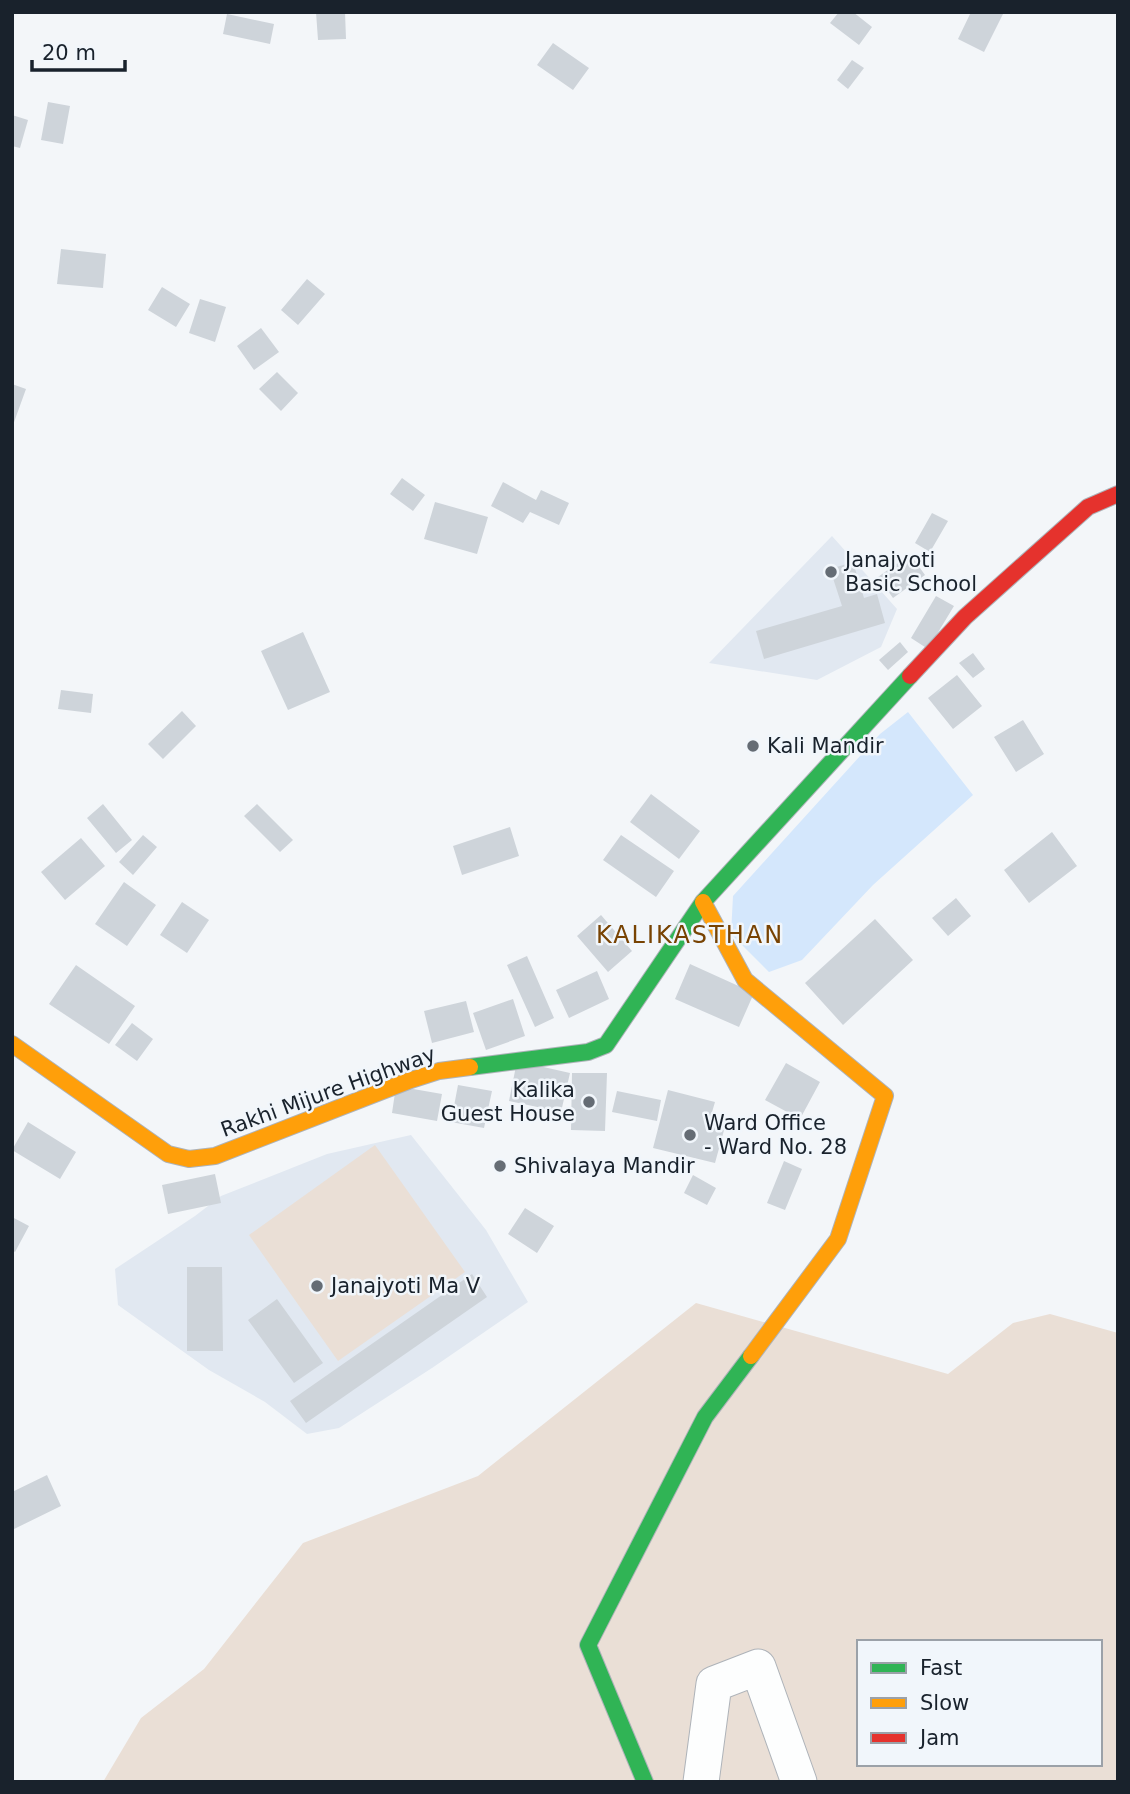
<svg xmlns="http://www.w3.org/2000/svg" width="1130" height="1794" font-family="'DejaVu Sans',sans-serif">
<rect width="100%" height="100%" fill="#f3f6f9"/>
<!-- built -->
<path fill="#e1e8f1" d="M 832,536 L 897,609 L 881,647 L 817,680 L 709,663 Z
M 411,1135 L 486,1230 L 528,1302 L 432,1368 L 339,1428 L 307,1434 L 265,1402 L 209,1370 L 118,1305 L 115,1269 L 195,1216 L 221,1196 L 327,1154 Z"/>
<!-- green -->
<path fill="#eadfd6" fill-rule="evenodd" d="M 375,1145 L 465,1272 L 338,1361 L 249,1235 Z
M 696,1303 L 948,1374 L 1013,1323 L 1050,1314 L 1118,1333 L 1118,1782 L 103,1782 L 141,1718 L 204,1669 L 303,1543 L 478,1476 ZM 859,1642 L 1100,1642 L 1100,1764 L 859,1764 Z"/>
<!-- water -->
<path fill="#d4e7fc" d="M 908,712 L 973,795 L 873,885 L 802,960 L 769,972 L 731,934 L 733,896 L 880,734 Z"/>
<!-- building -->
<path fill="#ced4da" d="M 316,12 L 345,12 L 346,39 L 318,40 Z
M 839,12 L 853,12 L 872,27 L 859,45 L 830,23 Z
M 971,12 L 1004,12 L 984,52 L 958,39 Z
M 227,14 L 274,24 L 270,44 L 223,34 Z
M 553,43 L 589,68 L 573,90 L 537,65 Z
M 852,60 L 864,68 L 848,89 L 837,80 Z
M 48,102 L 70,106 L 63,144 L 41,140 Z
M 12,115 L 28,120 L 20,148 L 12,146 Z
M 61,249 L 106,254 L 103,288 L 57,284 Z
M 307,279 L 325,294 L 298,325 L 281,310 Z
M 162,287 L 190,304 L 176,327 L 148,310 Z
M 200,299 L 226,307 L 215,342 L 189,333 Z
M 261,328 L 279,352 L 254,370 L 237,346 Z
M 277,372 L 298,393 L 281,411 L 259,389 Z
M 12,384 L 26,389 L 13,425 L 12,425 Z
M 402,478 L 425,495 L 413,511 L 390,494 Z
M 503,482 L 536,500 L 541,490 L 569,503 L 559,525 L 530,512 L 523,523 L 491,506 Z
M 435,502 L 488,517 L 477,554 L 424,539 Z
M 932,513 L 948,521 L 930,552 L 915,543 Z
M 910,554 L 925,575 L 893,598 L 878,577 Z
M 853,562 L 864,598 L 877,594 L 885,623 L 764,659 L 756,631 L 842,606 L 830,569 Z
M 936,596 L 954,606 L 928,649 L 911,638 Z
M 303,632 L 330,692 L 288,710 L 261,651 Z
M 900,642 L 908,652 L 888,670 L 879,660 Z
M 973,653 L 985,669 L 973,678 L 959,663 Z
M 957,675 L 982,706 L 953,729 L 928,698 Z
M 61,690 L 93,694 L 91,713 L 58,709 Z
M 182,711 L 196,726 L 163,759 L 148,744 Z
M 1023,720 L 1044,754 L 1016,772 L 994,737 Z
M 651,794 L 700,831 L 679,859 L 630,822 Z
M 103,804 L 132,840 L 116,853 L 87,818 Z
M 257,804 L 293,840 L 280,852 L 244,816 Z
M 510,827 L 519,856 L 462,875 L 453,846 Z
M 1052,832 L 1077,866 L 1029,903 L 1004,870 Z
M 143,835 L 157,847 L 133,875 L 119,862 Z
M 621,835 L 674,871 L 656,897 L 603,860 Z
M 81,838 L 105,866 L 65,900 L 41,872 Z
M 124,882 L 156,905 L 127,946 L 95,924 Z
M 956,898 L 971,916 L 948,936 L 932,918 Z
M 182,902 L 209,920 L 187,953 L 160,935 Z
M 601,915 L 632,951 L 608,972 L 577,936 Z
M 875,919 L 913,960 L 843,1025 L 805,983 Z
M 527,956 L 554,1018 L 535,1027 L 507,965 Z
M 690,964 L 754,993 L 739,1027 L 675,999 Z
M 76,965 L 135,1006 L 109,1044 L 49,1004 Z
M 597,971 L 609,999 L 569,1018 L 556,990 Z
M 513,999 L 525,1036 L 486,1050 L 473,1013 Z
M 466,1001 L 474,1032 L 432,1043 L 424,1011 Z
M 132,1023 L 153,1039 L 137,1061 L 115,1045 Z
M 517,1061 L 570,1073 L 561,1112 L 509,1101 Z
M 786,1063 L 820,1082 L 800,1119 L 765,1100 Z
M 572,1073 L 607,1073 L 605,1131 L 571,1130 Z
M 458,1085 L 492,1091 L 484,1128 L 451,1122 Z
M 396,1086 L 442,1094 L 437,1121 L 392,1113 Z
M 668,1090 L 715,1102 L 710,1119 L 726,1123 L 715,1163 L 653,1148 Z
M 617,1091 L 661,1100 L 657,1121 L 612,1112 Z
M 28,1122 L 76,1152 L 60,1179 L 12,1150 Z
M 784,1161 L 802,1169 L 785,1210 L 767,1203 Z
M 215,1174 L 221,1203 L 168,1214 L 162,1185 Z
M 693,1175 L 716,1188 L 707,1205 L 684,1193 Z
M 525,1208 L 554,1226 L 537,1253 L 508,1234 Z
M 12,1217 L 29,1226 L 15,1252 L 12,1250 Z
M 187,1267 L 222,1267 L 223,1351 L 187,1351 Z
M 472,1274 L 487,1297 L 306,1423 L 290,1401 Z
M 277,1299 L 323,1363 L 294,1383 L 248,1320 Z
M 47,1475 L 61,1506 L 12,1530 L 12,1492 Z"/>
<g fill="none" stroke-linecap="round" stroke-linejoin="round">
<defs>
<path id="street" d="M 701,1782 L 714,1684 L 758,1667 L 799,1782"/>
<path id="fast" d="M 470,1067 L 588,1052 L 606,1045 L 703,902 L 910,676
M 645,1782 L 588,1645 L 705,1417 L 751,1356"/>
<path id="slow" d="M 703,902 L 745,980 L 885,1096 L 838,1239 L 751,1356
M 12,1044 L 168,1154 L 189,1159 L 215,1156 L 408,1081 L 439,1071 L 470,1067"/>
<path id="jam" d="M 910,676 L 965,617 L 1088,507 L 1118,494"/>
</defs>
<!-- street casing -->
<use href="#street" stroke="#aeb3b9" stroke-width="37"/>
<!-- fast casing -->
<use href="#fast" stroke="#aeb3b9" stroke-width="18"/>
<!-- slow casing -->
<use href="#slow" stroke="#aeb3b9" stroke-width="18"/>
<!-- jam casing -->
<use href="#jam" stroke="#aeb3b9" stroke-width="18"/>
<!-- street -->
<use href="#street" stroke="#fdfefe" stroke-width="35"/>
<!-- fast -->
<use href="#fast" stroke="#30b455" stroke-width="16"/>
<!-- slow -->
<use href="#slow" stroke="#ff9f0a" stroke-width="16"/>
<!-- jam -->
<use href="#jam" stroke="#e5322d" stroke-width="16"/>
</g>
<!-- markers -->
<g fill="#656c74" stroke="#f1f6fb" stroke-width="2.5">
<circle cx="831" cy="572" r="7"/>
<circle cx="753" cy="746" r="7"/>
<circle cx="589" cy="1102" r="7"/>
<circle cx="690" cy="1135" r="7"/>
<circle cx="500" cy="1166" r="7"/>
<circle cx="317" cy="1286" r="7"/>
</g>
<g text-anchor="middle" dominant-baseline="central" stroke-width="5" stroke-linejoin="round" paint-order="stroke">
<!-- poi labels -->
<g font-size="21" fill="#19222c" stroke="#f1f6fb" text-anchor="start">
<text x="845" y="560">Janajyoti<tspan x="845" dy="24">Basic School</tspan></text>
<text x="767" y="746">Kali Mandir</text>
<text x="575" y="1090" text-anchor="end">Kalika<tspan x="575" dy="24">Guest House</tspan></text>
<text x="704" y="1123">Ward Office<tspan x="704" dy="24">- Ward No. 28</tspan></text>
<text x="514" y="1166">Shivalaya Mandir</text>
<text x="331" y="1286">Janajyoti Ma V</text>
</g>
<!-- street labels -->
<g font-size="21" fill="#19222c" stroke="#f1f6fb">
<text transform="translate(328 1092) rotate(-20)">Rakhi Mijure Highway</text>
</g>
<!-- quarter labels -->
<g font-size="24" letter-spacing="2" fill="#784303" stroke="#f1f6fb">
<text x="690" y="935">KALIKASTHAN</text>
</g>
</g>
<!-- border -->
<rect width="1130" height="1794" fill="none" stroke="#19222c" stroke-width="28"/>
<!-- legend -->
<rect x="857" y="1640" width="245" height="126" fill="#f1f6fb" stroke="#9ba1a8" stroke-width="2"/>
<rect x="871" y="1663" width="35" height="10" fill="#30b455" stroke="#9ba1a8" stroke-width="2"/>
<text x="920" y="1675" font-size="21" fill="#19222c">Fast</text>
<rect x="871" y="1698" width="35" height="10" fill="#ff9f0a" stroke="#9ba1a8" stroke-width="2"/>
<text x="920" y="1710" font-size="21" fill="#19222c">Slow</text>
<rect x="871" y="1733" width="35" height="10" fill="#e5322d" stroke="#9ba1a8" stroke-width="2"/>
<text x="920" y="1745" font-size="21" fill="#19222c">Jam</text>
<!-- scale -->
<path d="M32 60v10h93v-10" fill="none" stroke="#19222c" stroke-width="3.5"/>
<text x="42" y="60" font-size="21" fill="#19222c" stroke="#f1f6fb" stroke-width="5" paint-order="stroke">20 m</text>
</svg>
